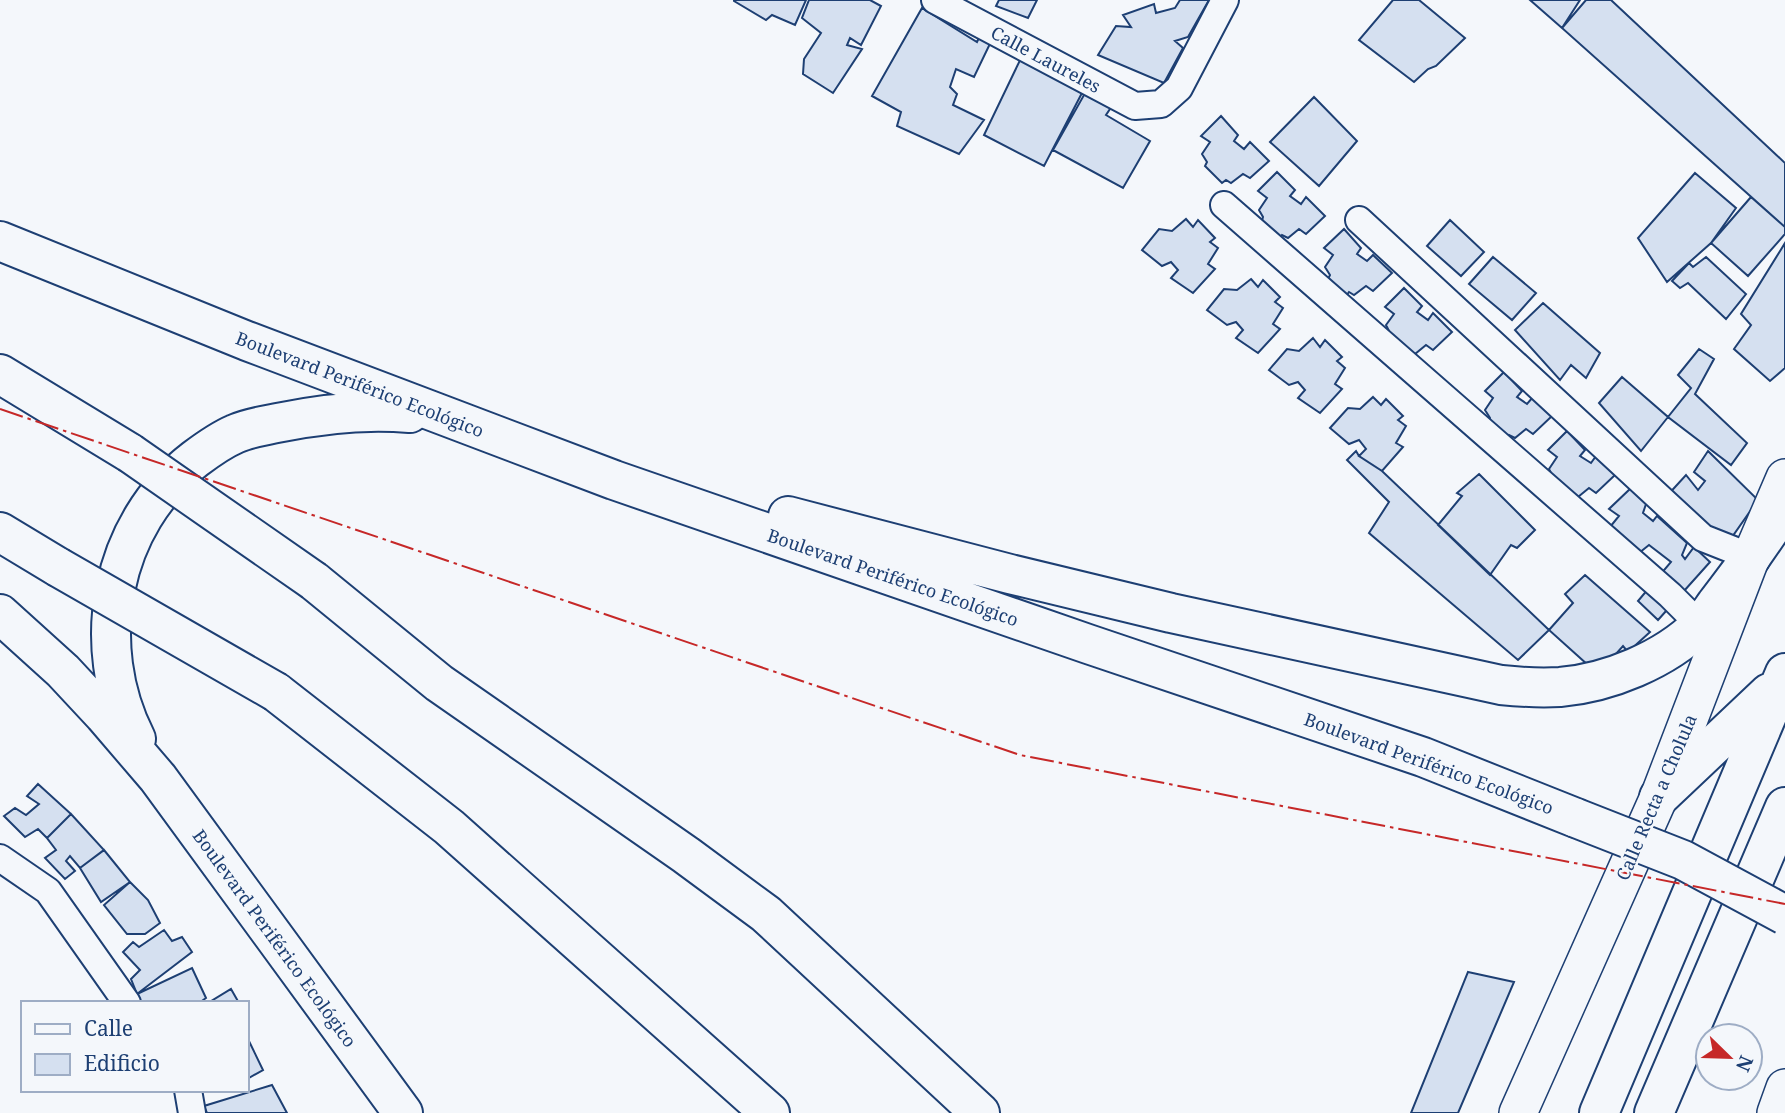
<svg xmlns="http://www.w3.org/2000/svg" width="1785" height="1113" font-family="'Noto Serif',serif">
<rect width="100%" height="100%" fill="#f4f7fb"/>
<!-- building -->
<path fill="#d5e0f0" stroke="#1d3f73" stroke-width="2" d="M 734,0 L 806,0 L 795,25 L 772,15 L 766,20 L 734,1 Z
M 809,0 L 870,0 L 881,6 L 861,45 L 850,38 L 847,45 L 862,49 L 833,93 L 803,74 L 804,59 L 821,33 L 802,18 Z
M 999,0 L 1037,0 L 1028,18 L 996,6 Z
M 1180,0 L 1209,0 L 1188,37 L 1175,41 L 1183,48 L 1164,83 L 1098,55 L 1116,26 L 1131,27 L 1123,15 L 1154,4 L 1156,13 L 1175,8 Z
M 1393,0 L 1419,0 L 1465,38 L 1436,66 L 1428,69 L 1414,82 L 1359,40 Z
M 1530,0 L 1580,0 L 1562,28 Z
M 1586,0 L 1611,0 L 1785,163 L 1785,227 L 1562,28 Z
M 922,8 L 977,42 L 987,20 L 999,25 L 974,77 L 956,69 L 950,87 L 957,94 L 953,105 L 984,120 L 959,154 L 897,126 L 901,112 L 872,96 Z
M 1023,54 L 1083,91 L 1044,166 L 984,135 Z
M 1093,79 L 1120,94 L 1106,115 L 1150,141 L 1123,188 L 1053,150 Z
M 1314,97 L 1357,141 L 1319,186 L 1270,142 Z
M 1221,116 L 1238,135 L 1234,141 L 1244,149 L 1250,142 L 1269,161 L 1250,178 L 1243,174 L 1231,183 L 1226,180 L 1222,183 L 1205,166 L 1207,162 L 1202,154 L 1210,142 L 1201,136 Z
M 1277,172 L 1295,190 L 1290,196 L 1301,204 L 1306,197 L 1325,216 L 1306,234 L 1299,229 L 1288,238 L 1282,235 L 1279,239 L 1262,221 L 1263,217 L 1259,210 L 1267,198 L 1258,191 Z
M 1695,173 L 1736,208 L 1711,243 L 1667,282 L 1638,238 Z
M 1751,197 L 1785,227 L 1785,234 L 1748,276 L 1711,243 Z
M 1186,219 L 1193,227 L 1198,220 L 1215,238 L 1210,242 L 1218,248 L 1208,264 L 1215,269 L 1193,293 L 1171,278 L 1178,270 L 1171,262 L 1162,266 L 1142,250 L 1159,229 L 1172,231 Z
M 1450,220 L 1484,252 L 1461,276 L 1427,246 Z
M 1344,229 L 1361,248 L 1357,254 L 1367,261 L 1373,255 L 1392,273 L 1373,291 L 1366,286 L 1354,295 L 1349,292 L 1346,296 L 1328,279 L 1330,275 L 1325,267 L 1333,255 L 1324,248 Z
M 1785,243 L 1785,368 L 1770,381 L 1734,349 L 1751,325 L 1741,314 Z
M 1493,257 L 1536,293 L 1512,320 L 1469,284 Z
M 1706,257 L 1746,294 L 1726,319 L 1688,283 L 1680,288 L 1672,281 L 1689,263 L 1693,267 Z
M 1251,279 L 1258,287 L 1263,280 L 1280,297 L 1275,302 L 1283,308 L 1273,324 L 1280,329 L 1258,353 L 1236,338 L 1243,330 L 1236,322 L 1227,325 L 1207,310 L 1224,289 L 1237,290 Z
M 1404,288 L 1422,306 L 1417,312 L 1428,320 L 1433,313 L 1452,332 L 1433,350 L 1426,345 L 1415,354 L 1409,351 L 1390,333 L 1386,325 L 1394,314 L 1385,307 Z
M 1543,303 L 1600,353 L 1586,378 L 1571,365 L 1560,380 L 1515,330 Z
M 1313,338 L 1320,347 L 1325,340 L 1342,357 L 1337,361 L 1345,368 L 1335,384 L 1342,389 L 1320,413 L 1298,398 L 1305,390 L 1298,382 L 1289,385 L 1269,370 L 1287,349 L 1299,351 Z
M 1699,349 L 1714,359 L 1695,394 L 1747,443 L 1731,465 L 1668,417 L 1691,388 L 1678,375 Z
M 1504,372 L 1522,391 L 1517,397 L 1527,404 L 1533,397 L 1552,416 L 1533,434 L 1526,429 L 1515,438 L 1509,435 L 1506,439 L 1489,422 L 1490,418 L 1485,410 L 1493,398 L 1485,391 Z
M 1622,377 L 1668,417 L 1641,451 L 1599,403 Z
M 1373,397 L 1381,405 L 1386,399 L 1403,416 L 1398,420 L 1406,426 L 1396,443 L 1403,447 L 1382,471 L 1359,456 L 1366,449 L 1359,440 L 1349,444 L 1330,428 L 1348,408 L 1360,409 Z
M 1567,431 L 1585,450 L 1580,456 L 1591,463 L 1596,456 L 1615,475 L 1596,493 L 1589,488 L 1578,497 L 1553,477 L 1549,469 L 1557,457 L 1548,450 Z
M 1356,451 L 1359,456 L 1382,471 L 1549,630 L 1518,660 L 1369,533 L 1389,502 L 1347,460 Z
M 1708,451 L 1758,500 L 1725,547 L 1665,498 L 1686,475 L 1698,490 L 1705,481 L 1694,472 Z
M 1479,474 L 1535,530 L 1517,548 L 1511,545 L 1490,575 L 1438,525 L 1462,496 L 1457,493 Z
M 1631,488 L 1646,504 L 1643,513 L 1653,521 L 1657,516 L 1687,543 L 1682,555 L 1685,559 L 1694,547 L 1710,562 L 1658,620 L 1638,601 L 1671,562 L 1649,545 L 1639,553 L 1610,527 L 1619,516 L 1609,509 Z
M 1585,575 L 1650,632 L 1628,652 L 1623,646 L 1598,674 L 1549,630 L 1573,603 L 1565,594 Z
M 38,784 L 71,814 L 47,838 L 38,829 L 25,837 L 4,816 L 15,808 L 26,815 L 39,804 L 27,796 Z
M 71,814 L 104,850 L 80,868 L 70,856 L 66,861 L 75,871 L 65,879 L 45,858 L 56,850 L 47,838 Z
M 104,850 L 130,882 L 101,902 L 80,868 Z
M 130,882 L 148,900 L 160,923 L 145,934 L 127,934 L 104,905 Z
M 164,930 L 172,941 L 182,937 L 192,952 L 137,994 L 131,979 L 140,970 L 123,952 L 133,942 L 139,947 Z
M 192,968 L 206,998 L 199,1003 L 142,1003 L 137,994 Z
M 1468,972 L 1514,982 L 1458,1113 L 1411,1113 Z
M 231,989 L 239,1003 L 208,1003 Z
M 247,1037 L 263,1070 L 247,1079 Z
M 272,1085 L 287,1113 L 207,1113 L 204,1106 Z"/>
<g fill="none" stroke-linecap="round" stroke-linejoin="round">
<defs>
<path id="street" d="M 935,0 L 1135,106 L 1161,104 L 1179,88 L 1225,0
M 1224,205 L 1670,595 L 1700,625
M 1359,220 L 1703,538 L 1751,557
M 0,858 L 48,891 L 127,1003
M 188,1090 L 192,1113"/>
<path id="secondary" d="M 1518,1113 L 1659,797 L 1751,557 L 1785,478
M 1776,1113 L 1785,1088"/>
<path id="primary" d="M 1751,557 L 1785,508
M 1659,797 L 1769,693
M 1599,1113 L 1785,673
M 1654,1113 L 1785,807"/>
<path id="highway" d="M 0,241 L 247,341 L 614,480 L 1088,644 L 1423,757 L 1576,818
M 0,374 L 130,453
M 788,516 L 1010,574 L 1171,613 L 1501,685 C 1520,687 1540,688 1560,687 C 1608,683 1665,660 1700,625 C 1706,619 1711,611 1716,604 C 1728,588 1740,573 1751,557
M 0,532 L 58,567
M 314,581 L 439,683 L 686,855 L 766,914 L 980,1113
M 0,614 L 63,671 L 104,715 L 158,778 L 403,1113
M 276,692 L 449,827 L 770,1113
M 136,739 C 88,645 110,524 195,459 C 207,450 221,440 235,434 C 248,428 263,426 277,423 C 320,414 365,409 410,413"/>
</defs>
<!-- street casing -->
<use href="#street" stroke="#1d3f73" stroke-width="30"/>
<!-- secondary casing -->
<use href="#secondary" stroke="#1d3f73" stroke-width="40"/>
<!-- primary casing -->
<use href="#primary" stroke="#1d3f73" stroke-width="42"/>
<!-- highway casing -->
<use href="#highway" stroke="#1d3f73" stroke-width="42"/>
<!-- street -->
<use href="#street" stroke="#f4f7fb" stroke-width="26"/>
<!-- secondary -->
<use href="#secondary" stroke="#f4f7fb" stroke-width="37"/>
<!-- primary -->
<use href="#primary" stroke="#f4f7fb" stroke-width="38"/>
<!-- highway -->
<use href="#highway" stroke="#f4f7fb" stroke-width="38"/>
<defs>
<path id="highway-bridge" d="M 130,453 L 314,581
M 58,567 L 276,692
M 1576,818 L 1683,860 L 1785,915"/>
</defs>
<!-- highway-bridge casing -->
<use href="#highway-bridge" stroke="#1d3f73" stroke-width="42" stroke-linecap="butt"/>
<!-- highway-bridge -->
<use href="#highway-bridge" stroke="#f4f7fb" stroke-width="38"/>
<!-- power -->
<path stroke="#c62828" stroke-width="2" stroke-dasharray="24 5 3.5 5" stroke-linecap="butt" d="M 0,409 L 1020,755 L 1785,904"/>
</g>
<g text-anchor="middle" dominant-baseline="central" stroke-width="5" stroke-linejoin="round" paint-order="stroke">
<!-- street labels -->
<g font-size="18" fill="#1d3f73" stroke="#f4f7fb">
<text transform="translate(1046 59) rotate(28)">Calle Laureles</text>
<text transform="translate(360 384) rotate(21)">Boulevard Periférico Ecológico</text>
<text transform="translate(893 577) rotate(19)">Boulevard Periférico Ecológico</text>
<text transform="translate(1429 763) rotate(20)">Boulevard Periférico Ecológico</text>
<text transform="translate(1656 797) rotate(-67)">Calle Recta a Cholula</text>
<text transform="translate(275 938) rotate(54)">Boulevard Periférico Ecológico</text>
</g>
</g>
<!-- legend -->
<rect x="21" y="1001" width="228" height="91" fill="#f4f7fb" stroke="#9eadc5" stroke-width="2"/>
<rect x="35" y="1024" width="35" height="10" fill="#f4f7fb" stroke="#9eadc5" stroke-width="2"/>
<text x="84" y="1036" font-size="21" fill="#1d3f73">Calle</text>
<rect x="35" y="1054" width="35" height="21" fill="#d5e0f0" stroke="#9eadc5" stroke-width="2"/>
<text x="84" y="1071" font-size="21" fill="#1d3f73">Edificio</text>
<!-- north arrow -->
<g transform="translate(1729 1057) rotate(113)"><circle r="33" fill="#f4f7fb" stroke="#9eadc5" stroke-width="2"/>
<path d="M0-5L12 26L0 18L-12 26Z" fill="#c62828"/>
<text y="-10" font-size="19" font-weight="bold" text-anchor="middle" fill="#1d3f73">N</text>
</g>
</svg>
